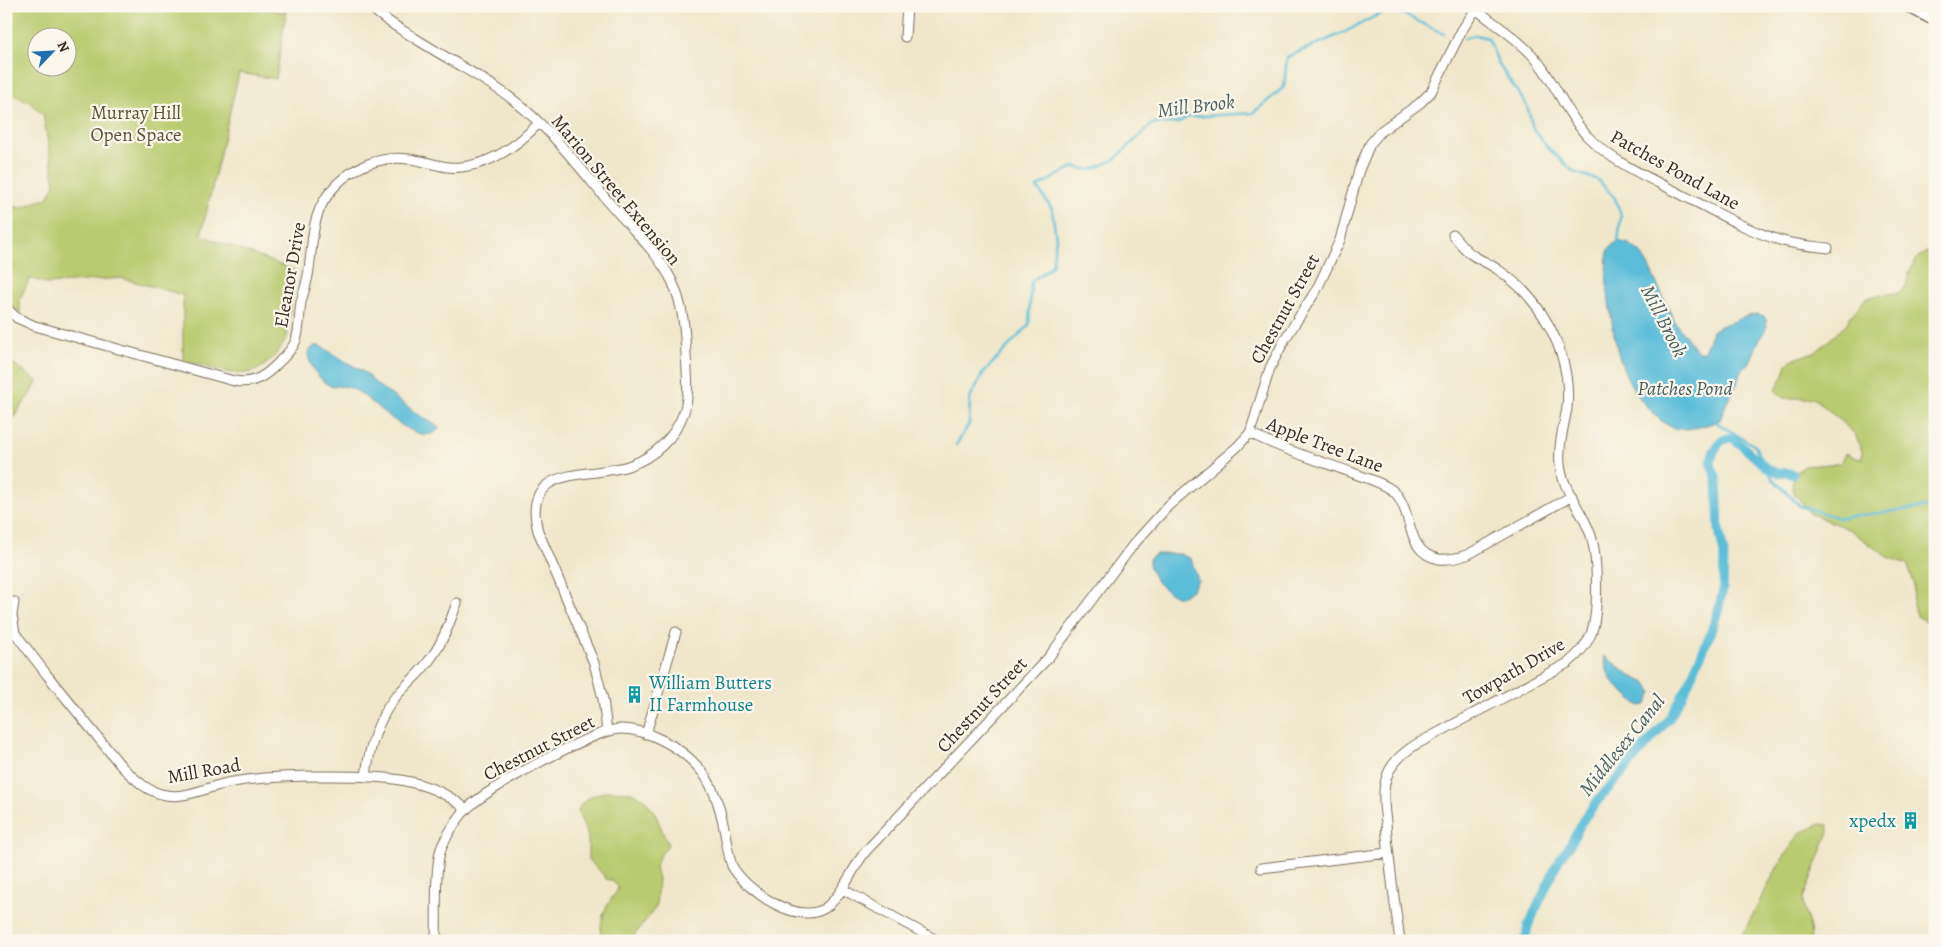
<svg xmlns="http://www.w3.org/2000/svg" width="1941" height="947" font-family="Alegreya,serif">
<rect width="100%" height="100%" fill="#fbf7ec"/>
<filter id="ink" filterUnits="userSpaceOnUse"><feTurbulence type="fractalNoise" baseFrequency=".02" numOctaves="2"/><feDisplacementMap in="SourceGraphic" scale="10" xChannelSelector="R" yChannelSelector="G"/><feConvolveMatrix kernelMatrix="1 2 1 2 8 2 1 2 1" color-interpolation-filters="sRGB"/></filter>
<filter id="wash" filterUnits="userSpaceOnUse"><feTurbulence type="fractalNoise" baseFrequency=".0096" numOctaves="4" result="noise"/><feDisplacementMap in="SourceGraphic" scale="20" xChannelSelector="R" yChannelSelector="G"/><feGaussianBlur stdDeviation="1.12" result="paint"/><feColorMatrix in="noise" values="0 0 0 0 0 0 0 0 0 0 0 0 0 0 0 0 0 1.4 0 .05"/><feComposite in="paint" operator="in"/></filter>
<g filter="url(#wash)">
<rect width="100%" height="100%" fill="#f0e7cb"/>
<!-- green -->
<path fill="#b9cb6f" stroke="#7a7a46" fill-rule="evenodd" d="M 6,6 L 245,6 L 286,12 L 276,79 L 239,73 L 201,235 L 294,270 L 287,338 C 256,390 231,373 183,360 L 183,295 L 121,278 L 47,284 L 30,278 L 20,299 L 20,313 L 6,301 L 6,202 L 19,208 L 48,198 L 55,184 L 43,114 L 30,103 L 6,91 ZM 38,38 L 68,38 L 68,68 L 38,68 Z
M 1935,248 L 1935,626 L 1917,616 L 1913,606 L 1914,583 L 1907,564 L 1887,557 L 1850,530 L 1810,513 C 1805,509 1804,504 1800,500 C 1791,492 1792,487 1793,474 L 1805,466 L 1841,463 L 1846,453 L 1856,458 L 1861,459 L 1863,454 L 1855,434 L 1818,401 L 1813,398 L 1783,398 L 1775,390 L 1784,375 L 1787,364 L 1791,360 L 1817,351 L 1845,326 L 1851,316 L 1865,299 L 1877,295 L 1898,293 L 1902,290 L 1906,286 L 1910,270 L 1918,257 Z
M 6,358 L 38,382 L 6,429 Z
M 608,791 L 632,792 L 645,800 L 655,813 L 668,845 L 659,857 L 655,867 L 658,879 L 656,907 L 630,941 L 601,941 C 600,917 603,910 617,891 L 618,887 L 613,881 L 606,879 L 601,872 L 588,860 L 588,837 L 578,812 C 579,800 597,793 608,791 Z
M 1821,824 L 1828,825 L 1829,832 L 1803,899 C 1802,914 1814,926 1810,941 L 1739,941 L 1779,864 L 1800,833 Z"/>
<!-- water -->
<path fill="#5bbdd9" stroke="#4b747c" d="M 1619,241 L 1629,244 L 1640,252 L 1648,265 L 1676,324 L 1698,352 L 1704,352 L 1712,331 L 1718,327 L 1747,316 L 1758,314 L 1764,316 L 1766,320 L 1767,326 L 1757,345 L 1750,363 L 1740,372 L 1737,384 L 1726,404 L 1720,420 C 1708,425 1692,430 1679,429 C 1669,428 1660,420 1653,413 C 1622,383 1616,351 1610,309 C 1608,294 1604,265 1608,252 C 1610,246 1613,244 1619,241 Z
M 314,346 L 320,346 L 367,374 L 376,384 L 419,415 L 439,427 L 438,430 C 417,450 372,398 353,389 C 344,384 331,389 324,382 C 316,375 308,363 308,352 Z
M 1156,554 L 1180,554 L 1191,559 L 1198,580 L 1192,590 L 1180,597 C 1164,593 1148,576 1149,559 Z
M 1604,656 L 1633,677 L 1648,684 L 1652,692 L 1647,704 L 1642,706 L 1638,705 C 1619,686 1608,686 1604,656 Z"/>
<g fill="none" stroke-linecap="round" stroke-linejoin="round">
<!-- stream -->
<path stroke="#5bbdd9" stroke-width="2.5" d="M 1464,38 L 1475,35 L 1488,38 L 1499,65 L 1527,106 L 1533,128 L 1546,146 L 1574,172 L 1598,180 L 1615,198 L 1621,215 L 1618,243
M 1714,421 L 1755,446 L 1772,478 L 1800,506 L 1839,518 L 1935,506
M 956,445 L 969,424 L 970,398 L 983,373 L 1029,325 L 1031,282 L 1052,266 L 1056,238 L 1052,209 L 1037,187 L 1073,167 L 1091,170 L 1114,160 L 1152,124 L 1178,123 L 1188,117 L 1253,113 L 1284,87 L 1287,57 L 1343,33 L 1391,8 L 1444,34"/>
<!-- canal -->
<path stroke="#5bbdd9" stroke-width="9" d="M 1525,941 L 1528,926 L 1560,858 L 1568,848 L 1583,820 L 1596,803 L 1669,719 L 1686,689 L 1709,637 L 1718,611 L 1723,590 L 1724,554 L 1719,530 L 1717,479 L 1712,468 L 1711,460 L 1714,451 L 1721,441 L 1728,438 L 1733,438 L 1767,468 L 1777,473 L 1785,472 L 1793,474"/>
</g>
</g>
<g filter="url(#ink)">
<g fill="none" stroke-linecap="round" stroke-linejoin="round">
<defs>
<path id="minor" d="M 370,6 C 382,19 399,28 413,37 C 441,55 471,71 498,89 C 544,119 577,165 612,206 C 633,230 658,253 672,281 C 683,305 685,329 686,355 C 687,374 690,394 684,412 C 675,438 653,458 628,466 C 589,479 520,463 538,531 L 594,663 L 603,699 L 607,731
M 1476,9 C 1497,26 1523,42 1539,63 C 1557,87 1567,114 1587,136 C 1615,165 1655,180 1690,199 C 1720,214 1750,232 1783,241 C 1797,245 1813,246 1828,248
M 905,37 L 907,6
M 6,308 L 17,318 L 35,326 L 234,381 C 254,385 267,375 280,361 C 286,355 293,349 296,340 C 300,328 299,315 301,302 C 304,291 308,280 309,269 C 313,243 311,219 327,196 C 348,166 385,152 421,161 C 435,164 447,169 461,167 C 493,164 518,145 539,123
M 1250,433 C 1280,449 1320,461 1353,473 C 1366,478 1381,482 1392,490 C 1415,508 1403,553 1439,559 C 1450,560 1459,558 1469,554 L 1572,496
M 14,602 L 12,615 L 15,633 L 47,675 L 122,767 C 135,779 147,792 166,795 C 188,799 211,785 233,782 C 261,777 291,776 321,776 C 371,776 425,774 466,809
M 646,734 L 676,632
M 366,777 C 369,747 377,719 397,695 C 409,682 423,671 433,655 C 444,640 450,621 457,603
M 1261,868 L 1388,853
M 842,889 L 938,941
M 436,941 C 437,918 434,865 442,846 C 449,832 458,816 470,806 C 490,787 595,729 621,729 C 648,729 680,747 698,767 C 714,784 721,810 725,833 C 727,844 728,855 732,866 C 746,891 802,930 829,905 C 845,891 852,868 866,851 L 1048,658 L 1133,545 L 1169,505 L 1237,447 L 1250,433 L 1270,368 L 1285,339 L 1317,289 L 1340,240 L 1359,170 L 1370,144 L 1381,131 L 1420,103 L 1431,92 L 1462,30 L 1478,6
M 1400,941 C 1395,901 1388,861 1386,822 C 1384,807 1382,790 1387,776 C 1392,762 1403,753 1415,745 L 1568,663 C 1578,655 1586,646 1591,634 C 1599,613 1598,554 1590,533 C 1582,510 1562,489 1560,464 C 1558,445 1564,426 1567,408 C 1570,379 1562,349 1548,324 C 1536,302 1518,283 1497,269 C 1489,263 1479,260 1471,254 C 1464,249 1458,241 1453,235"/>
<path id="major" d="M 1908,6 L 1935,20"/>
</defs>
<!-- minor casing -->
<use href="#minor" stroke="#7a6c5b" stroke-width="11"/>
<!-- major casing -->
<use href="#major" stroke="#7a6c5b" stroke-width="14"/>
<!-- minor -->
<use href="#minor" stroke="#fff" stroke-width="9"/>
<!-- major -->
<use href="#major" stroke="#fff" stroke-width="11"/>
</g>
</g>
<!-- icons -->
<defs>
<symbol id="building-bare" viewBox="-9 -9 18 18"><path d="M-4-6H4V6H1V3H-1V6H-4ZM-2.5-4.3h1.7v1.8h-1.7ZM.8-4.3h1.7v1.8H.8ZM-2.5-1h1.7V.8h-1.7ZM.8-1h1.7V.8H.8Z" fill="#0f9aa8" stroke="#fbf7ec" stroke-width="2.5" paint-order="stroke"/></symbol>
</defs>
<g fill-rule="evenodd">
<use href="#building-bare" x="622" y="682" width="25" height="25"/>
<use href="#building-bare" x="1898" y="808" width="25" height="25"/>
</g>
<g text-anchor="middle" dominant-baseline="central" stroke-width="4.5" stroke-linejoin="round" paint-order="stroke">
<!-- park labels -->
<g font-size="19" fill="#5a5232" stroke="#fbf7ec">
<text x="136" y="113">Murray Hill<tspan x="136" dy="22">Open Space</tspan></text>
</g>
<!-- street labels -->
<g font-size="19" fill="#3b2a1e" stroke="#fbf7ec">
<text transform="translate(1675 170) rotate(29)">Patches Pond Lane</text>
<text transform="translate(616 190) rotate(50)">Marion Street Extension</text>
<text transform="translate(290 275) rotate(-80)">Eleanor Drive</text>
<text transform="translate(1285 309) rotate(-61)">Chestnut Street</text>
<text transform="translate(1325 445) rotate(21)">Apple Tree Lane</text>
<text transform="translate(1514 671) rotate(-30)">Towpath Drive</text>
<text transform="translate(982 705) rotate(-47)">Chestnut Street</text>
<text transform="translate(539 748) rotate(-27)">Chestnut Street</text>
<text transform="translate(204 771) rotate(-10)">Mill Road</text>
</g>
<!-- culture labels -->
<g font-size="19" fill="#0d838f" stroke="#fbf7ec" text-anchor="start">
<text x="649" y="683">William Butters<tspan x="649" dy="22">II Farmhouse</tspan></text>
<text x="1896" y="821" text-anchor="end">xpedx</text>
</g>
<!-- water labels -->
<g font-size="20" font-style="italic" fill="#465d5f" stroke="#fbf7ec">
<text transform="translate(1196 106) rotate(-7)">Mill Brook</text>
<text transform="translate(1664 321) rotate(63)">Mill Brook</text>
<text x="1685" y="388">Patches Pond</text>
<text transform="translate(1622 745) rotate(-51)">Middlesex Canal</text>
</g>
</g>
<!-- margin -->
<rect width="1941" height="947" fill="none" stroke="#fbf7ec" stroke-width="25"/>
<!-- north arrow -->
<g transform="translate(52 52) rotate(65)"><circle r="24" fill="#fbf7ec" stroke="#aea59a"/>
<path d="M0-4L9 19L0 12L-9 19Z" fill="#1f6fb2"/>
<text y="-8" font-size="14" font-weight="bold" text-anchor="middle" fill="#3b2a1e">N</text>
</g>
</svg>
